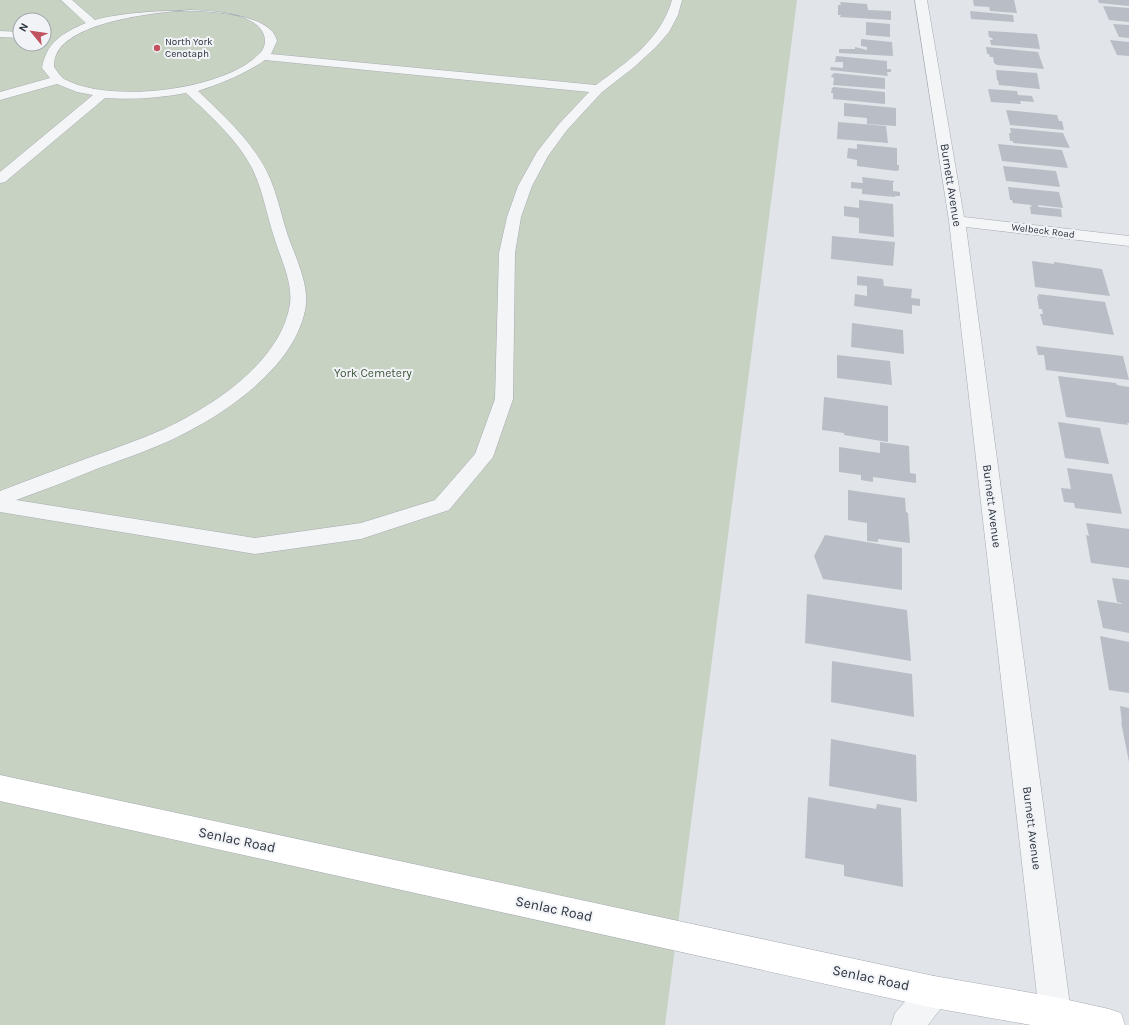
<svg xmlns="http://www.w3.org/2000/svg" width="1129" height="1025" font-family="Karla,sans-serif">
<rect width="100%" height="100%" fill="#e1e4e9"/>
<!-- green -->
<path fill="#c7d2c3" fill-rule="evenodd" d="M 0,0 L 797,0 L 665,1025 L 0,1025 ZM 20,20 L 44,20 L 44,44 L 20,44 Z"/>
<!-- building -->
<path fill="#b9bdc5" d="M 973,0 L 1014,0 L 1017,13 L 990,11 L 989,7 L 974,6 Z
M 1098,0 L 1129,0 L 1129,6 L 1099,3 Z
M 840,2 L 867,4 L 868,10 L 891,11 L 891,20 L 840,17 L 841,15 L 838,15 L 838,5 L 841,5 Z
M 1103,6 L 1129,8 L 1129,22 L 1109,20 Z
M 970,11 L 1013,15 L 1014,22 L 971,19 Z
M 866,22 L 890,24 L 890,37 L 866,35 Z
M 1113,24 L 1129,25 L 1129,38 L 1119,37 Z
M 988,31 L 1037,34 L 1040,49 L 991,45 L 990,40 L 993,40 L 992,38 L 989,37 Z
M 861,39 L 892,42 L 893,56 L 839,53 L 839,49 L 855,49 L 855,47 L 867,50 L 867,47 L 861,46 Z
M 1110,40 L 1129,42 L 1129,56 L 1117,55 Z
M 986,47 L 1038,52 L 1044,69 L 997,65 L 994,63 L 993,57 L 990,57 L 989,54 L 987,54 Z
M 836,56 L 887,61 L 887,69 L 891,69 L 891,72 L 887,72 L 888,76 L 830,70 L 831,67 L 843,68 L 843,62 L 835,62 Z
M 996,70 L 1037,73 L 1040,89 L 999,85 L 998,80 L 997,80 Z
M 834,73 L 885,78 L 885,89 L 833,85 L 834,78 L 831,77 L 832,75 Z
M 834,87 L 885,92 L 885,104 L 833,99 L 833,93 L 831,93 L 832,88 Z
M 988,89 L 1017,91 L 1018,95 L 1032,96 L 1034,102 L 1020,101 L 1021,104 L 991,102 Z
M 844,103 L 896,108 L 896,126 L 867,124 L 867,118 L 844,116 Z
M 1006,110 L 1057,115 L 1059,121 L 1062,121 L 1064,130 L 1010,125 Z
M 838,122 L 886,126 L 888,143 L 837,139 Z
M 1010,128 L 1063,133 L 1070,148 L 1013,143 L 1013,141 L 1010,141 L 1009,133 L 1011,133 Z
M 857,144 L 897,148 L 897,165 L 899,165 L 899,170 L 896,171 L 857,166 L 857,160 L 847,158 L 848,148 L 857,149 Z
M 998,144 L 1062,150 L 1068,168 L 1002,161 Z
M 1003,166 L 1056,171 L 1060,187 L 1006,181 Z
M 862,177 L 894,181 L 894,182 L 893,182 L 893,191 L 900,192 L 900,196 L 895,196 L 895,197 L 862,194 L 862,189 L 851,188 L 851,182 L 863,183 Z
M 1008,187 L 1059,192 L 1063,208 L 1038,205 L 1039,207 L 1061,209 L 1062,217 L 1031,214 L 1030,206 L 1032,207 L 1031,205 L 1013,203 L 1012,200 L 1010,200 Z
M 859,200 L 893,204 L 894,237 L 859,233 L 859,218 L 844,216 L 844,206 L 859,208 Z
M 832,236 L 895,242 L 893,266 L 831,259 Z
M 1032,261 L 1054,264 L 1054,262 L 1102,269 L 1110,296 L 1035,287 Z
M 857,276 L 883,279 L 884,286 L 912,289 L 911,298 L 920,299 L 920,306 L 912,305 L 912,314 L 854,306 L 855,294 L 867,296 L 867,286 L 857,285 Z
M 1038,294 L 1105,302 L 1114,335 L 1043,325 L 1040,314 L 1043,314 L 1042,309 L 1039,309 L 1037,296 L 1039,297 Z
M 852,323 L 903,330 L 904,354 L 851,347 Z
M 1036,346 L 1123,356 L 1129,380 L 1046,370 L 1044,355 L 1038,355 Z
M 837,355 L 890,361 L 892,385 L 837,378 Z
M 1058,376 L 1116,383 L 1117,385 L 1129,387 L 1129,423 L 1127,423 L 1128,425 L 1066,417 Z
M 824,397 L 888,406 L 888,442 L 844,435 L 844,433 L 822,430 Z
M 1058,422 L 1100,428 L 1109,464 L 1065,458 Z
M 880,442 L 909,446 L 910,473 L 916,474 L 916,483 L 873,477 L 873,482 L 861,480 L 861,475 L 839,472 L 839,447 L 880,453 Z
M 1067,468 L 1112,474 L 1122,514 L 1075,508 L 1074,503 L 1064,502 L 1061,488 L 1071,489 Z
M 848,490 L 905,498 L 906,512 L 908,513 L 910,543 L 878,539 L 878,542 L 867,541 L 867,523 L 848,520 Z
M 1086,523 L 1129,529 L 1129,568 L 1091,563 L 1086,535 L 1089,536 Z
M 825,535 L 902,548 L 902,590 L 823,579 L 814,556 Z
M 1112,578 L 1129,580 L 1129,633 L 1103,628 L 1097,600 L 1122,604 L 1121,603 L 1117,602 Z
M 807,594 L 907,610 L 911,661 L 805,643 Z
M 1100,636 L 1129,642 L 1129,693 L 1109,690 Z
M 832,661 L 912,674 L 914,717 L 831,702 Z
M 1120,706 L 1129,708 L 1129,762 L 1121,722 L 1122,723 Z
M 831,739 L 916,755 L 917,802 L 829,786 Z
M 808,797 L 876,809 L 877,804 L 901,808 L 903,887 L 844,876 L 844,865 L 805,858 Z"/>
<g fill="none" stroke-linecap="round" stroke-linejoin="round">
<defs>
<path id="lane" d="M 61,0 L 72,0 L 95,20 C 131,9 269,0 277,41 L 271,54 L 596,85 C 628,61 660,41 672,0 L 682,0 L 678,15 L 669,32 L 656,47 L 633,68 L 602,92 L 567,130 L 548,156 L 532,186 L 521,217 L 515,253 L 513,399 L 493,457 L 449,510 L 361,539 L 255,554 L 0,512 L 0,491 C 29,480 58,469 88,458 C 113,449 139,440 164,429 C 213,406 281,362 290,304 C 293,282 280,257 274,237 C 267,215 263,191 253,170 C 238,140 211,116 186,93 C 159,98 132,100 105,98 L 5,182 L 0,183 L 0,172 L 93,95 L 77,92 L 57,84 L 0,100 L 0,92 L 50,78 L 42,68 C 47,41 63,33 86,23 ZM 190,10 C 211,11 256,12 264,35 C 266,41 265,47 261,52 C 226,91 109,104 64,79 C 60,76 57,71 54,67 C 54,64 54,59 56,55 C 70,21 158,12 190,10 ZM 265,60 L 589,92 L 559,124 L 537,152 L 518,186 L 507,217 L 499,253 L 495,399 L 475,454 L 435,500 L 361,523 L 255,538 L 16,500 C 44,490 72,479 99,468 C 129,457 159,447 187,432 C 235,407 299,361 306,304 C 308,282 295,256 288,236 C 281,215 277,192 267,172 C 251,140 223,115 198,91 C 222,83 243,75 265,60 Z
M 0,31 L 20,32 L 20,38 L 0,37 Z"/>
<path id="street" d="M 915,0 L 927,0 L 964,217 L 1129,236 L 1129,246 L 966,227 L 1071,1013 L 1065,1025 L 1044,1024 L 1039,1013 L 949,221 Z
M 934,976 L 945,981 L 950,992 L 945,1003 L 928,1025 L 891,1025 L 895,1013 L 923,981 Z"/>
<path id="secondary" d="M 0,775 L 934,976 L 1055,997 L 1109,1009 L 1121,1013 L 1125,1025 L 1031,1025 L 934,1008 L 0,801 Z"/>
</defs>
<!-- lane casing -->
<use href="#lane" stroke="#a7abb3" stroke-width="1"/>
<!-- street casing -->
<use href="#street" stroke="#a7abb3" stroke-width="1"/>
<!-- secondary casing -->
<use href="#secondary" stroke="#a7abb3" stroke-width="1"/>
<!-- lane -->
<use href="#lane" fill="#f4f5f7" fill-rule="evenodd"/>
<!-- street -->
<use href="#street" fill="#f4f5f7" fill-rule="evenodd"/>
<!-- secondary -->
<use href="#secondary" fill="#fff" fill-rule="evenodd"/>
</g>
<!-- markers -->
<circle fill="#c15361" stroke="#f1f3f6" stroke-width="1.5" cx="157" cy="48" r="4"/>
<g text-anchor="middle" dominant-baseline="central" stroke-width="4" stroke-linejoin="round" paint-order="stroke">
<!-- far-poi labels -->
<g font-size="10" fill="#2b323f" stroke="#f1f3f6" text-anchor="start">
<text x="165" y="42">North York<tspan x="165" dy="12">Cenotaph</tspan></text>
</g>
<!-- far-street labels -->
<g font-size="10" fill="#2b323f" stroke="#f1f3f6">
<text transform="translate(1043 231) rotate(7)">Welbeck Road</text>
</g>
<!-- street labels -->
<g font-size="12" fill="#2b323f" stroke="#f1f3f6">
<text transform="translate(951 185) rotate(81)">Burnett Avenue</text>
<text transform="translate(992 506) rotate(83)">Burnett Avenue</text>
<text transform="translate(1032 828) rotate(83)">Burnett Avenue</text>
</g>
<!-- park labels -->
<g font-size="12" fill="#3f593a" stroke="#f1f3f6">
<text x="373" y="373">York Cemetery</text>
</g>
<!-- near-street labels -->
<g font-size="14" fill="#2b323f" stroke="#f1f3f6">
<text transform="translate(237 840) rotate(12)">Senlac Road</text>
<text transform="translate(554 909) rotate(12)">Senlac Road</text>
<text transform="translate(871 978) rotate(12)">Senlac Road</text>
</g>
</g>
<!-- north arrow -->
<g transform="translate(32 32) rotate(299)"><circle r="19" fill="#f1f3f6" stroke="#a2a6ad"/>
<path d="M0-3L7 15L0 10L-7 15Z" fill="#c15361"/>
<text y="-6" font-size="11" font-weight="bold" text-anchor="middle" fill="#2b323f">N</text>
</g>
</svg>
